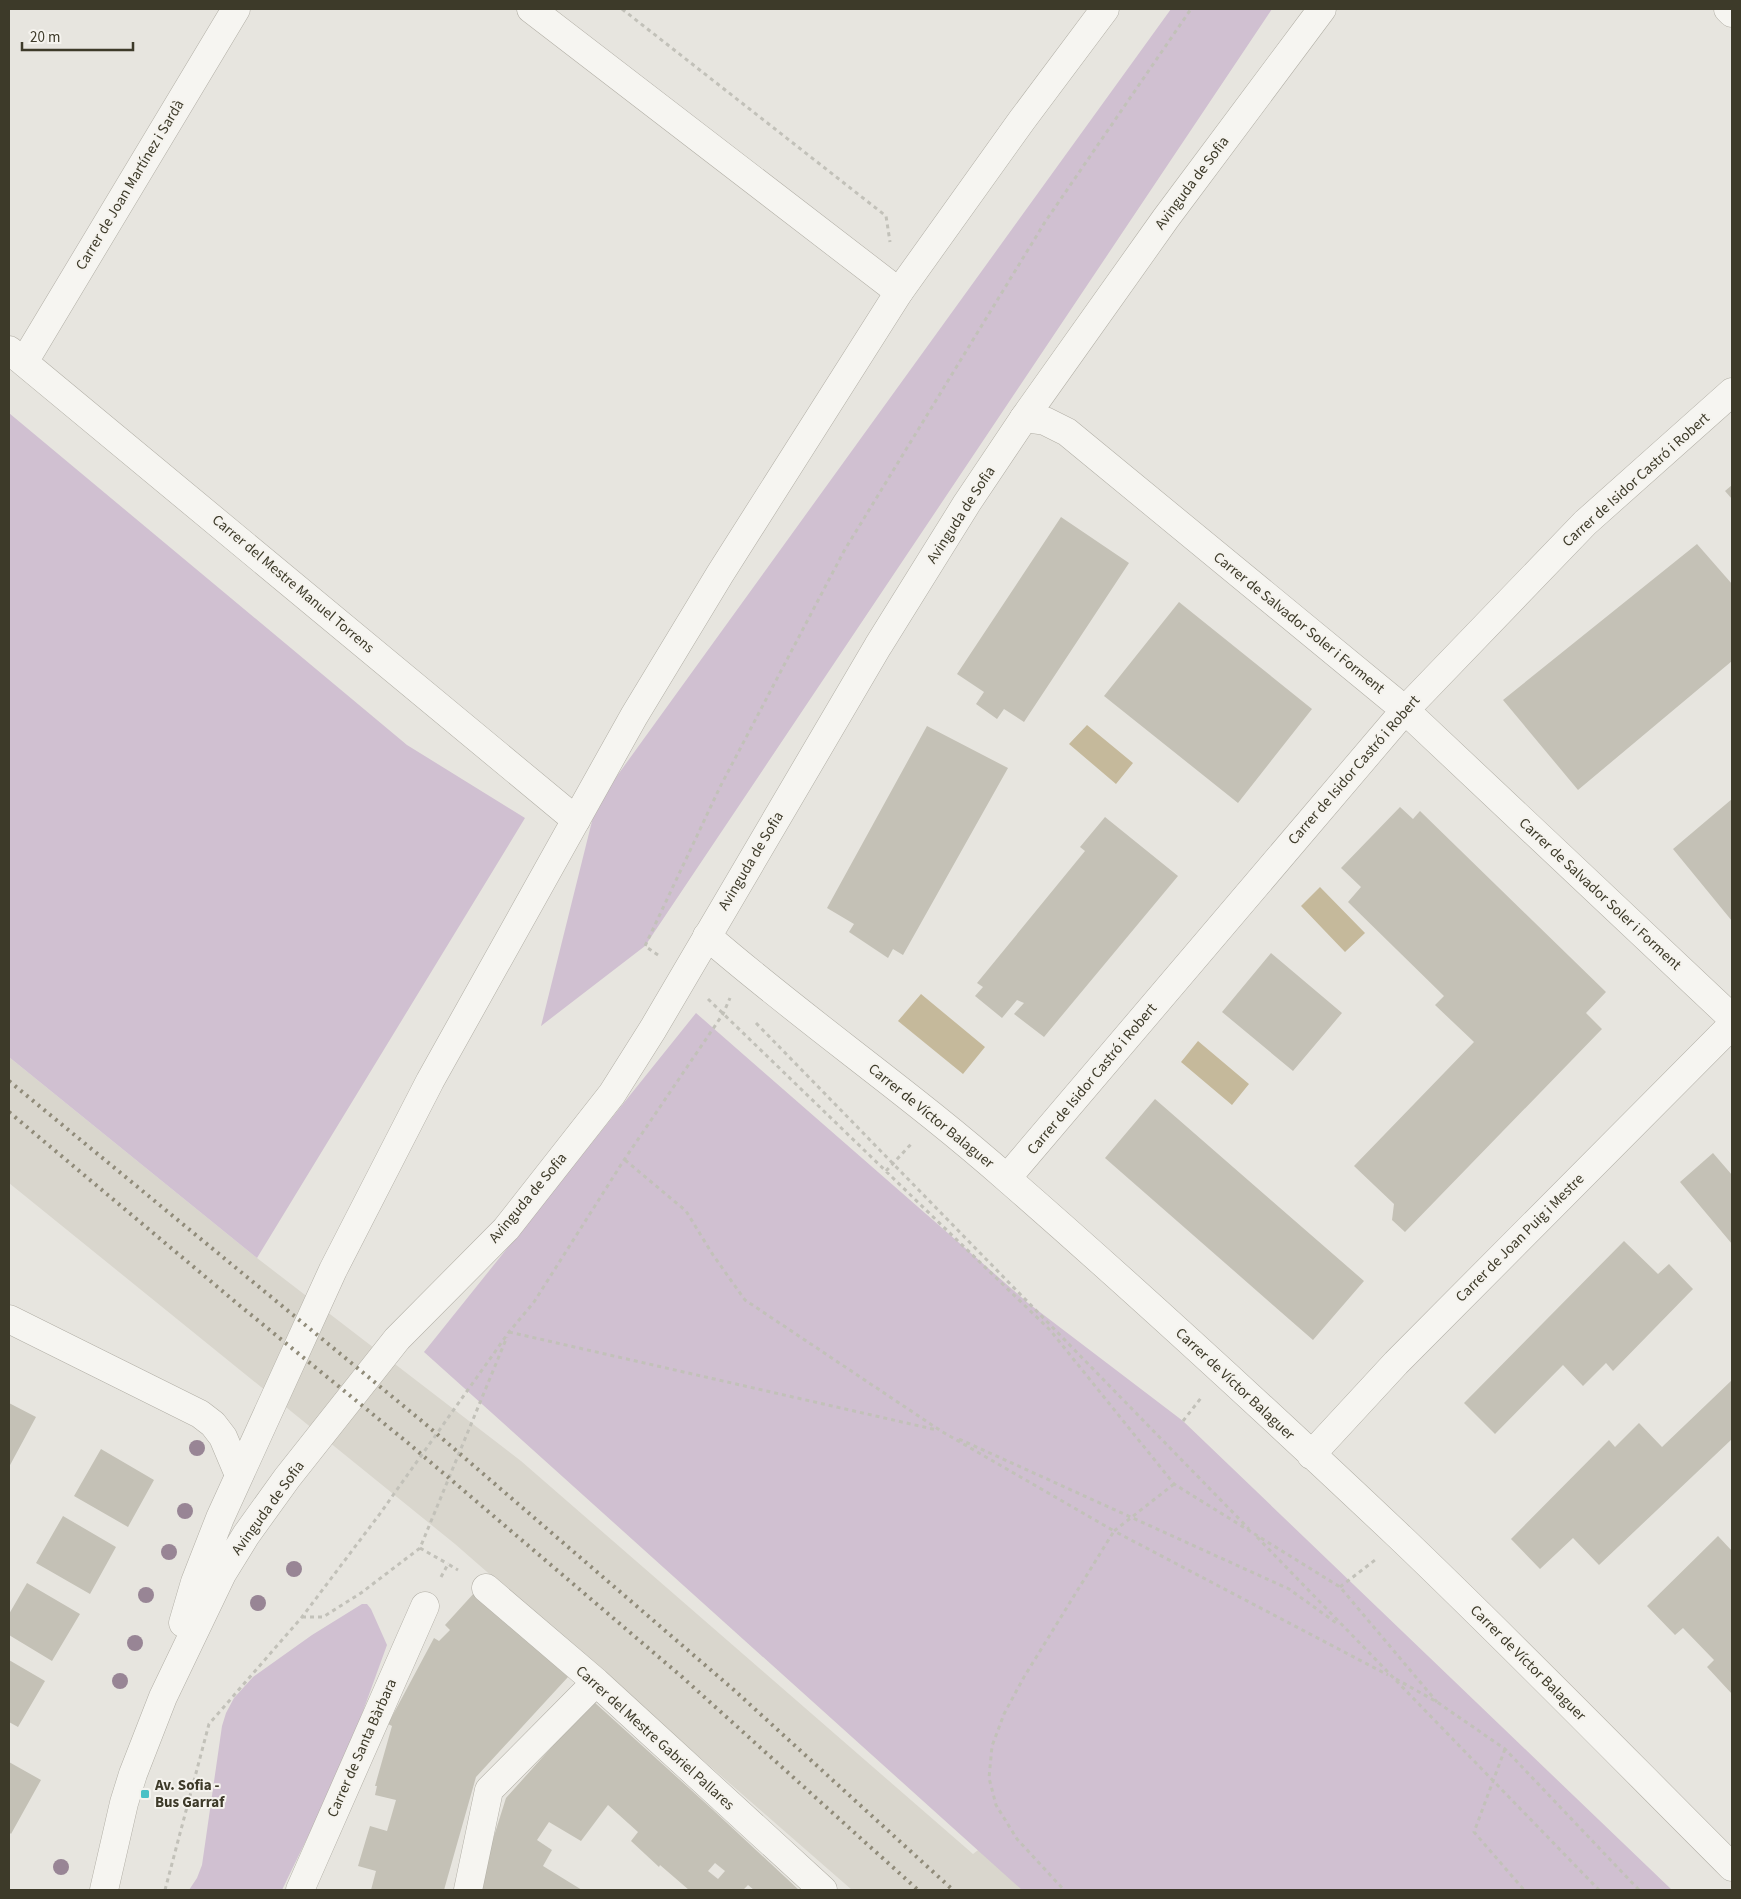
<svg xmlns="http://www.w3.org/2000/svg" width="1741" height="1899" font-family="'Source Sans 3',sans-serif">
<rect width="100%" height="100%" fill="#e7e5df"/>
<!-- built -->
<path fill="#d9d6cd" d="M 9,1057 L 257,1258 L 521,1461 L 973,1854 L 1018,1819 L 1084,1890 L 852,1890 L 455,1544 L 9,1183 Z"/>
<!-- green -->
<path fill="#d0c0d1" d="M 1171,9 L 1272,9 L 645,946 L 541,1026 L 596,805 Z
M 9,413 L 407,745 L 525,818 L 257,1258 L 9,1057 Z
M 696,1013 L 1028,1303 L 1183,1421 L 1672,1890 L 1022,1890 L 424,1352 Z
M 362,1604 L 367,1604 L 371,1609 L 387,1645 L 346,1758 L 282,1890 L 189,1890 L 197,1878 L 202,1865 L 222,1726 L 226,1713 L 234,1698 L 253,1677 L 312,1635 Z"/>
<!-- water -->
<path fill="#c5b99b" d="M 1087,725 L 1133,763 L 1116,784 L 1069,744 Z
M 1320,887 L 1365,933 L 1345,952 L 1301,906 Z
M 921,994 L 985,1047 L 963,1074 L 898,1021 Z
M 1198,1041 L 1249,1084 L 1232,1105 L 1181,1062 Z"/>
<!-- building -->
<path fill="#c4c1b6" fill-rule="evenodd" d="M 1732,485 L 1732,499 L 1725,491 Z
M 1061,517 L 1129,563 L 1024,722 L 1004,709 L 997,719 L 976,704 L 984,692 L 957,674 Z
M 1697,544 L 1732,584 L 1732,661 L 1578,790 L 1503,700 Z
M 1179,602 L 1312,709 L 1238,803 L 1104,696 Z
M 927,726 L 1008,768 L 903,955 L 893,949 L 888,958 L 849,932 L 854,924 L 827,908 Z
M 1732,799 L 1732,921 L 1673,849 Z
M 1400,807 L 1413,819 L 1420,811 L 1606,992 L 1586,1013 L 1602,1029 L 1405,1232 L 1392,1220 L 1394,1204 L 1354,1166 L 1474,1042 L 1435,1005 L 1444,996 L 1348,902 L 1361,887 L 1341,868 Z
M 1105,817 L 1178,876 L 1044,1037 L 1014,1014 L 1024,1003 L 1017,1000 L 1002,1018 L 975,996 L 983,987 L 977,983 L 1085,851 L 1080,847 Z
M 1271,953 L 1342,1013 L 1293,1071 L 1222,1012 Z
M 1155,1099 L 1364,1281 L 1313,1340 L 1105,1158 Z
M 1713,1153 L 1732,1175 L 1732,1244 L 1680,1182 Z
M 1624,1241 L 1658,1274 L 1669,1264 L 1693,1289 L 1613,1371 L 1606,1363 L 1583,1386 L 1563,1365 L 1495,1434 L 1464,1403 Z
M 1732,1380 L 1732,1439 L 1599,1565 L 1573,1538 L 1540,1569 L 1511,1539 L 1609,1440 L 1615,1447 L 1639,1423 L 1662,1447 Z
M 9,1403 L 36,1417 L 9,1467 Z
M 101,1449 L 154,1480 L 128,1527 L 74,1496 Z
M 63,1516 L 116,1547 L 90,1594 L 36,1563 Z
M 1718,1536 L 1732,1551 L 1732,1694 L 1707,1667 L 1714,1660 L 1683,1628 L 1675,1635 L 1647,1606 Z
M 27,1583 L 80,1614 L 52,1661 L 9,1635 L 9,1614 Z
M 475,1592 L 568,1677 L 476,1777 L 444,1890 L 371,1890 L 376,1871 L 358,1866 L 370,1826 L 387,1831 L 396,1800 L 375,1795 L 377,1786 L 375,1786 L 392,1726 L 388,1724 L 434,1638 L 439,1641 L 450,1630 L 445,1625 Z
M 9,1660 L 45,1681 L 18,1727 L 9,1722 Z
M 593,1701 L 712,1809 L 799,1890 L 754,1890 L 748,1885 L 743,1890 L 689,1890 L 660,1865 L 659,1867 L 631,1841 L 638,1832 L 608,1805 L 581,1841 L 549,1822 L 537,1840 L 552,1850 L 543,1866 L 582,1890 L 477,1890 L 506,1798 ZM 715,1863 L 725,1871 L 718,1879 L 708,1871 Z
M 9,1762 L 41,1780 L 11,1834 L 9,1832 Z"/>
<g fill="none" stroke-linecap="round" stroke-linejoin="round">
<defs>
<path id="minor" d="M 531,9 L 899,292
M 9,350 L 576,820
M 24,362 L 236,9
M 1024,418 L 1045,421 L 1067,432 L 1405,710 L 1732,1018
M 707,936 C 805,1021 913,1095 1010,1181 C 1143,1297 1273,1417 1401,1538 C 1513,1645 1622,1757 1732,1867
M 1007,1178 L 1405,710 L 1585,523 L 1732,392
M 9,1319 L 200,1414 L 213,1424 L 223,1437 L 239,1475
M 1311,1455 L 1396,1363 L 1732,1025
M 486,1588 L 596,1682 L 823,1890
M 300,1890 L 425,1606
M 468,1890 L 489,1790 L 596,1682"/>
<path id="tertiary" d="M 1728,9 L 1732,13
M 183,1623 L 195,1582 L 220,1518 L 333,1270 L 430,1081 L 634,716 L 720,574 L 899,292 L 1022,120 L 1105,9
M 104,1890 L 124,1803 L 133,1774 L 163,1697 L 222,1574 L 246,1535 L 287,1478 L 397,1339 L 506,1229 L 612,1094 L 653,1029 L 878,646 L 967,503 L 1024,418 L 1166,218 L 1322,9"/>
</defs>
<!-- minor casing -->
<use href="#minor" stroke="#b1aea5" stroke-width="29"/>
<!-- tertiary casing -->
<use href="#tertiary" stroke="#b1aea5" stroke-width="29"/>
<!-- path -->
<path stroke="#c2c1b9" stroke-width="3" stroke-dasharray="4 4" stroke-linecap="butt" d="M 622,9 L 886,216 L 890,242
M 658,955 L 645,946 L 720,787 L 844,551 L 1045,222 L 1191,9
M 708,999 L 1050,1330 L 1174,1484 L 1340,1587 L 1437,1702
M 756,1023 L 1249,1529
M 625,1160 L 686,1211 L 713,1255 L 745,1300 L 941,1431 L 1114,1531 L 1024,1677 L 1004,1714 L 992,1746 L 989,1778 L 996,1805 L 1017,1839 L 1064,1890
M 886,1171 L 913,1142
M 509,1332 L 937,1430
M 1183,1421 L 1201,1398
M 959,1439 L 1289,1589 L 1339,1625
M 1174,1484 L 1114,1531 L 1388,1675
M 1257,1537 L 1599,1890
M 420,1548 L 448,1564
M 441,1577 L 448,1564 L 458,1570
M 1340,1587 L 1375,1560
M 302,1617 L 323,1617 L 361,1593 L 420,1548 L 507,1337
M 1396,1679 L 1437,1702 L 1505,1749 L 1639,1890
M 1505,1749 L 1474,1832 L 1524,1890
M 165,1890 L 209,1724 L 302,1617 L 379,1515 L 509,1332 L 534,1302 L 624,1160 L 723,1014 L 730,998"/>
<!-- minor -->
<use href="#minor" stroke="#f6f5f1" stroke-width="28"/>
<!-- tertiary -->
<use href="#tertiary" stroke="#f6f5f1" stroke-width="28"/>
<!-- rail -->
<path stroke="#908b79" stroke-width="4" stroke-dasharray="2.5 5" stroke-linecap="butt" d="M 9,1081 L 423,1422 L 734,1690 L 953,1890
M 9,1112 L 239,1305 L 408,1443 L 681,1676 L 918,1890"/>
</g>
<!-- trees -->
<g fill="#988595">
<circle cx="197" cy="1448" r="8"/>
<circle cx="185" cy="1511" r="8"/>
<circle cx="169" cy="1552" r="8"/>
<circle cx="294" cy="1569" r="8"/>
<circle cx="146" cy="1595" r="8"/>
<circle cx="258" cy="1603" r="8"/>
<circle cx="135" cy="1643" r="8"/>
<circle cx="120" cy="1681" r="8"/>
<circle cx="61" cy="1867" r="8"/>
</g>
<!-- markers -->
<rect fill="#4ac1c6" stroke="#f5f3ee" stroke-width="2" x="140" y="1789" width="10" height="10" rx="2.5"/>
<g text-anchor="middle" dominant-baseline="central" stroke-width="4" stroke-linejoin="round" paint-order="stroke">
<!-- street labels -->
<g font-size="15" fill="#3d3a29" stroke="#f5f3ee">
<text transform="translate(1192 183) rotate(-53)">Avinguda de Sofia</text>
<text transform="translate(130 185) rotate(-59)">Carrer de Joan Martínez i Sardà</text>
<text transform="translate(1636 480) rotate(-42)">Carrer de Isidor Castró i Robert</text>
<text transform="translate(961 515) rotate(-57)">Avinguda de Sofia</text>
<text transform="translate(293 584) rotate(40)">Carrer del Mestre Manuel Torrens</text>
<text transform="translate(1299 623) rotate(39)">Carrer de Salvador Soler i Forment</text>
<text transform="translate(1354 770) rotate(-49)">Carrer de Isidor Castró i Robert</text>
<text transform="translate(751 861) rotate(-59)">Avinguda de Sofia</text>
<text transform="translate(1600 894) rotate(43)">Carrer de Salvador Soler i Forment</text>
<text transform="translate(1092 1079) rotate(-50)">Carrer de Isidor Castró i Robert</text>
<text transform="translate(931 1116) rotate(39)">Carrer de Víctor Balaguer</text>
<text transform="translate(528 1198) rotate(-50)">Avinguda de Sofia</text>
<text transform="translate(1520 1238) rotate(-45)">Carrer de Joan Puig i Mestre</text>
<text transform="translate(1235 1384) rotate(43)">Carrer de Víctor Balaguer</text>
<text transform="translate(268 1508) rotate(-54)">Avinguda de Sofia</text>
<text transform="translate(1528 1663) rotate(45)">Carrer de Víctor Balaguer</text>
<text transform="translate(655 1738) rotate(42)">Carrer del Mestre Gabriel Pallares</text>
<text transform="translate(362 1748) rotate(-66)">Carrer de Santa Bàrbara</text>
</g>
<!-- poi labels -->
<g font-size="15" font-weight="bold" fill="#3d3a29" stroke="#f5f3ee" text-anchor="start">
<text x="155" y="1785">Av. Sofia -<tspan x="155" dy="17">Bus Garraf</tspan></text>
</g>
</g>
<!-- border -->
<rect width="1741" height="1899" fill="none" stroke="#3d3a29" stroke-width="20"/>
<!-- scale -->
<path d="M22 42v8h111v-8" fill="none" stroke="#3d3a29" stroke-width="2.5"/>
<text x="30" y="42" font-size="15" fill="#3d3a29" stroke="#f5f3ee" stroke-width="4" paint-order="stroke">20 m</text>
</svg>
